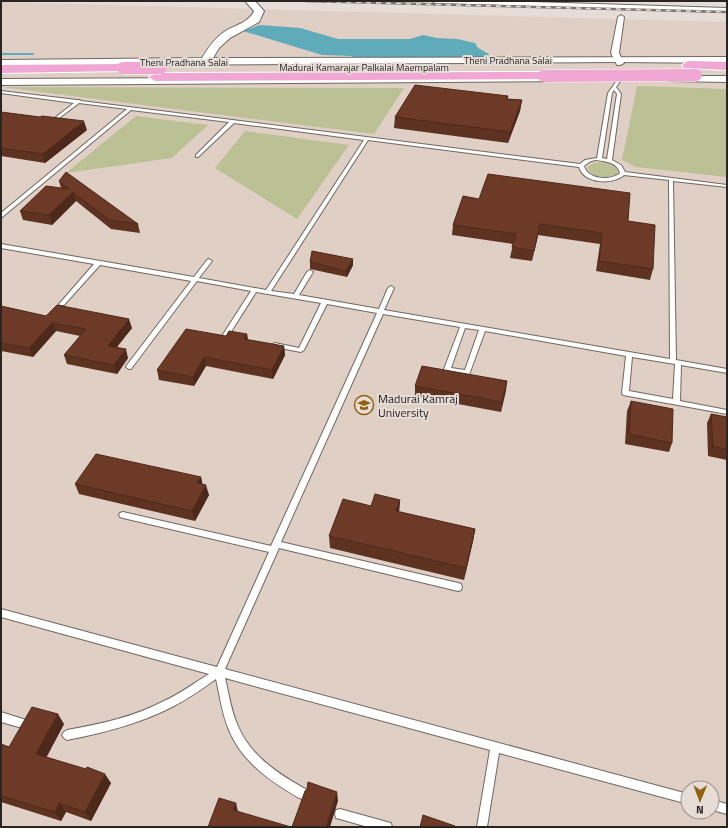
<svg xmlns="http://www.w3.org/2000/svg" width="728" height="828" font-family="'Titillium Web',sans-serif">
<rect width="100%" height="100%" fill="#e6ddd6"/>
<!-- built -->
<path fill="#e0cfc4" fill-rule="evenodd" d="M 1,2 L 727,22 L 727,827 L 1,827 ZM 688,788 L 712,788 L 712,812 L 688,812 Z"/>
<!-- green -->
<path fill="#bbc194" d="M 637,86 L 727,89 L 727,177 L 636,167 L 622,160 Z
M 1,87 L 404,88 L 374,134 Z
M 136,116 L 208,125 L 172,158 L 66,173 Z
M 245,131 L 349,145 L 297,219 L 215,168 Z
M 605,162 L 614,165 L 618,170 L 617,174 C 608,179 594,178 588,169 L 588,166 L 594,163 Z"/>
<!-- water -->
<path fill="#5fabb9" d="M 260,25 L 300,28 L 338,39 L 410,39 L 423,35 L 437,38 L 457,39 L 475,43 L 478,48 L 489,54 L 487,58 L 352,59 L 352,56 L 322,55 L 243,31 Z"/>
<g fill="none" stroke-linecap="round" stroke-linejoin="round">
<!-- stream -->
<path fill="#5fabb9" fill-rule="evenodd" d="M 1,53 L 33,53 L 34,54 L 33,55 L 1,55 Z"/>
<defs>
<path id="lane" d="M 618,75 L 622,79 L 616,87 L 621,94 L 612,160 L 621,165 L 625,172 L 727,185 L 727,187 L 673,181 L 676,360 L 727,369 L 727,373 L 681,365 L 680,401 L 727,410 L 727,414 L 623,395 L 622,393 L 626,356 L 485,331 L 469,375 L 467,375 L 445,371 L 444,369 L 460,327 L 383,314 L 281,542 L 458,583 L 461,584 L 462,587 L 461,590 L 458,591 L 279,548 L 225,669 L 688,794 L 688,804 L 499,753 L 487,827 L 477,827 L 490,750 L 225,678 C 229,694 231,711 238,726 C 250,756 280,775 307,790 L 308,794 L 307,798 L 303,799 L 299,798 C 270,781 242,762 229,730 C 222,714 220,696 216,679 C 202,689 188,699 172,707 C 139,724 103,733 67,740 L 64,738 L 62,735 L 64,732 L 67,730 C 100,724 134,717 164,701 C 180,694 194,683 209,674 L 1,617 L 1,609 L 217,667 L 269,552 L 123,518 L 120,517 L 119,515 L 120,513 L 123,512 L 271,546 L 377,313 L 327,304 L 304,350 L 301,352 L 275,347 L 272,345 L 275,343 L 299,348 L 321,303 L 256,292 L 229,335 L 235,337 L 236,338 L 233,340 L 223,337 L 222,336 L 251,291 L 197,281 L 131,369 L 129,369 L 126,367 L 127,365 L 191,281 L 100,265 L 64,305 L 60,305 L 59,304 L 60,303 L 94,264 L 1,248 L 1,244 L 194,277 L 207,260 L 209,259 L 212,261 L 199,278 L 266,290 L 364,140 L 234,123 L 198,157 L 196,157 L 196,155 L 229,122 L 131,110 L 1,218 L 1,213 L 127,109 L 79,103 L 58,119 L 56,119 L 56,117 L 74,103 L 1,93 L 1,91 L 77,100 L 79,100 L 81,101 L 580,164 L 585,160 L 597,158 L 608,93 L 618,79 L 616,76 ZM 614,90 L 617,94 L 607,159 L 602,158 L 612,93 ZM 368,140 L 579,167 C 584,184 613,185 624,175 L 669,180 L 670,359 L 384,310 L 394,288 L 391,286 L 388,288 L 379,309 L 299,295 L 313,272 L 310,270 L 307,272 L 294,294 L 271,291 ZM 595,160 C 605,161 617,162 620,173 C 611,181 588,180 584,166 L 589,162 ZM 465,328 L 479,330 L 465,370 L 451,368 ZM 632,357 L 675,364 L 673,399 L 629,391 Z
M 1,712 L 29,721 L 31,724 L 29,727 L 26,729 L 1,722 Z
M 712,800 L 727,804 L 727,814 L 712,810 Z
M 340,809 L 387,822 L 391,823 L 392,827 L 368,827 L 340,819 L 336,818 L 335,814 L 336,810 Z"/>
<path id="street" d="M 432,1 L 501,1 L 727,8 L 727,12 L 435,3 Z
M 621,15 L 624,17 L 619,53 L 624,63 L 620,65 L 617,65 L 611,53 L 618,17 Z"/>
<path id="secondary" d="M 245,1 L 255,1 L 264,11 L 259,22 L 230,38 L 219,48 L 213,58 L 727,57 L 727,63 L 617,62 L 1,66 L 1,60 L 202,58 C 208,48 214,39 224,32 C 234,25 249,23 254,11 Z
M 565,76 L 569,77 L 571,79 L 569,81 L 1,85 L 1,79 Z
M 673,76 L 727,76 L 727,82 L 669,81 L 667,79 L 669,77 Z"/>
<path id="highway" d="M 688,61 L 727,62 L 727,70 L 684,68 L 682,65 Z
M 123,64 L 127,65 L 129,68 L 127,71 L 1,73 L 1,65 Z
M 544,72 L 550,76 L 548,79 L 155,81 L 149,77 L 155,73 Z"/>
</defs>
<!-- lane casing -->
<use href="#lane" stroke="#6f6761" stroke-width="2"/>
<!-- street casing -->
<use href="#street" stroke="#6f6761" stroke-width="2"/>
<!-- secondary casing -->
<use href="#secondary" stroke="#6f6761" stroke-width="2"/>
<!-- highway casing -->
<use href="#highway" stroke="#fff" stroke-width="2"/>
<!-- lane -->
<use href="#lane" fill="#fff" fill-rule="evenodd"/>
<!-- street -->
<use href="#street" fill="#fff" fill-rule="evenodd"/>
<!-- secondary -->
<use href="#secondary" fill="#fff" fill-rule="evenodd"/>
<!-- highway -->
<use href="#highway" fill="#f0a7d3" fill-rule="evenodd"/>
<defs>
<path id="rail" d="M 306,1 L 727,12"/>
</defs>
<!-- rail casing -->
<use href="#rail" stroke="#7b7570" stroke-width="2.5"/>
<!-- rail -->
<use href="#rail" stroke="#e6ddd6" stroke-width="1.5" stroke-dasharray="5" stroke-linecap="butt"/>
<defs>
<path id="highway-bridge" d="M 123,68 L 161,68
M 544,76 L 696,75"/>
</defs>
<!-- highway-bridge casing -->
<use href="#highway-bridge" stroke="#fff" stroke-width="13" stroke-linecap="butt"/>
<!-- highway-bridge -->
<use href="#highway-bridge" stroke="#f0a7d3" stroke-width="12"/>
</g>
<!-- wall -->
<path fill="#5d3221" d="M 508,96 L 508,99 L 522,100 L 520,111 L 508,143 L 394,128 L 395,117 Z
M 1,112 L 87,130 L 45,163 L 1,156 Z
M 59,181 L 138,224 L 140,233 L 111,229 L 76,201 L 52,225 L 23,220 L 20,211 L 61,188 Z
M 628,221 L 653,269 L 650,280 L 596,271 L 600,244 L 538,235 L 532,261 L 510,258 L 513,244 L 452,235 L 453,225 Z
M 310,262 L 353,265 L 347,277 L 310,269 Z
M 1,306 L 46,316 L 132,328 L 116,347 L 128,358 L 117,374 L 67,364 L 64,355 L 80,336 L 56,331 L 33,357 L 1,351 Z
M 247,334 L 248,340 L 284,346 L 285,355 L 273,379 L 206,366 L 194,386 L 159,380 L 157,370 L 226,336 Z
M 507,381 L 501,412 L 415,396 L 415,386 Z
M 631,401 L 672,443 L 669,452 L 625,444 L 627,411 Z
M 711,414 L 727,417 L 727,460 L 708,456 L 707,423 Z
M 201,477 L 202,484 L 209,495 L 195,521 L 79,494 L 75,484 Z
M 400,500 L 399,512 L 475,529 L 473,541 L 464,580 L 330,548 L 329,536 L 371,506 Z
M 64,724 L 46,757 L 111,783 L 91,821 L 66,812 L 61,821 L 1,802 L 1,744 L 9,747 Z"/>
<!-- shaded-wall -->
<path fill="#4c291b" d="M 522,100 L 520,111 L 508,143 L 510,132 Z
M 84,121 L 87,130 L 45,163 L 43,154 Z
M 73,192 L 76,201 L 52,225 L 49,215 Z
M 540,224 L 538,235 L 532,261 L 534,251 Z
M 353,259 L 353,265 L 347,277 L 346,271 Z
M 129,319 L 132,328 L 111,355 L 108,346 Z
M 52,323 L 56,331 L 33,357 L 29,348 Z
M 247,334 L 248,343 L 244,339 Z
M 284,346 L 285,355 L 273,379 L 272,370 Z
M 126,349 L 128,358 L 117,374 L 114,365 Z
M 204,357 L 206,366 L 194,386 L 193,377 Z
M 507,381 L 506,391 L 501,412 L 502,402 Z
M 201,477 L 203,486 L 197,483 Z
M 206,485 L 209,495 L 195,521 L 192,511 Z
M 400,500 L 399,512 L 396,511 Z
M 475,529 L 473,541 L 464,580 L 466,568 Z
M 58,714 L 64,724 L 43,764 L 36,754 Z
M 105,774 L 111,783 L 91,821 L 85,812 Z
M 337,792 L 338,801 L 330,827 L 326,827 Z
M 59,803 L 66,812 L 61,821 L 55,812 Z
M 236,803 L 238,812 L 233,810 Z"/>
<!-- building -->
<path fill="#6c3a26" stroke="#4c291b" d="M 415,85 L 508,96 L 507,99 L 522,100 L 510,132 L 395,117 Z
M 1,112 L 40,117 L 42,116 L 84,121 L 43,154 L 1,148 Z
M 66,172 L 138,224 L 109,220 L 73,192 L 49,215 L 20,211 L 46,186 L 69,189 L 59,181 Z
M 488,174 L 630,193 L 628,221 L 655,225 L 653,269 L 599,261 L 602,233 L 540,224 L 534,251 L 512,247 L 516,234 L 453,225 L 463,196 L 479,199 Z
M 312,251 L 353,259 L 346,271 L 310,262 Z
M 57,305 L 129,319 L 108,346 L 126,349 L 114,365 L 64,355 L 86,329 L 52,323 L 29,348 L 1,343 L 1,306 L 46,316 Z
M 186,329 L 226,336 L 229,331 L 247,334 L 244,339 L 284,346 L 272,370 L 204,357 L 193,377 L 157,370 Z
M 422,366 L 507,381 L 502,402 L 415,386 Z
M 631,401 L 673,409 L 672,443 L 629,434 Z
M 711,414 L 727,417 L 727,449 L 713,447 Z
M 96,454 L 201,477 L 197,483 L 206,485 L 192,511 L 75,484 Z
M 375,494 L 400,500 L 396,511 L 475,529 L 466,568 L 329,536 L 343,499 L 371,506 Z
M 32,707 L 58,714 L 36,754 L 86,769 L 87,767 L 105,774 L 85,812 L 59,803 L 55,812 L 1,796 L 1,744 L 9,747 Z
M 308,782 L 337,792 L 326,827 L 292,827 L 305,791 L 307,789 Z
M 219,798 L 236,803 L 233,810 L 291,827 L 208,827 Z
M 423,815 L 455,826 L 455,827 L 420,827 Z"/>
<!-- icons -->
<defs>
<symbol id="university-ring" viewBox="-11 -11 22 22"><circle r="9.5" fill="#e6ddd6" stroke="#926210" stroke-width="1.5"/><path d="M0-5L7-2L0 1L-7-2ZM-4 1L0 2.5L4 1V4Q0 6-4 4Z" fill="#926210"/></symbol>
</defs>
<g fill-rule="evenodd">
<use href="#university-ring" x="353" y="394" width="22" height="22"/>
</g>
<g text-anchor="middle" dominant-baseline="central" stroke-width="4" stroke-linejoin="round" paint-order="stroke">
<!-- far-street labels -->
<g font-size="10" fill="#292523" stroke="#e6ddd6">
<text x="508" y="60">Theni Pradhana Salai</text>
<text x="184" y="62">Theni Pradhana Salai</text>
<text x="364" y="67">Madurai Kamarajar Palkalai Maempalam</text>
</g>
<!-- poi labels -->
<g font-size="12" fill="#292523" stroke="#e6ddd6" text-anchor="start">
<text x="378" y="398">Madurai Kamraj<tspan x="378" dy="14">University</tspan></text>
</g>
</g>
<!-- border -->
<rect width="728" height="828" fill="none" stroke="#292523" stroke-width="4"/>
<!-- north arrow -->
<g transform="translate(700 800) rotate(181)"><circle r="19" fill="#e6ddd6" stroke="#9a938e"/>
<path d="M0-3L7 15L0 10L-7 15Z" fill="#926210"/>
<text y="-6" font-size="11" font-weight="bold" text-anchor="middle" fill="#292523">N</text>
</g>
</svg>
